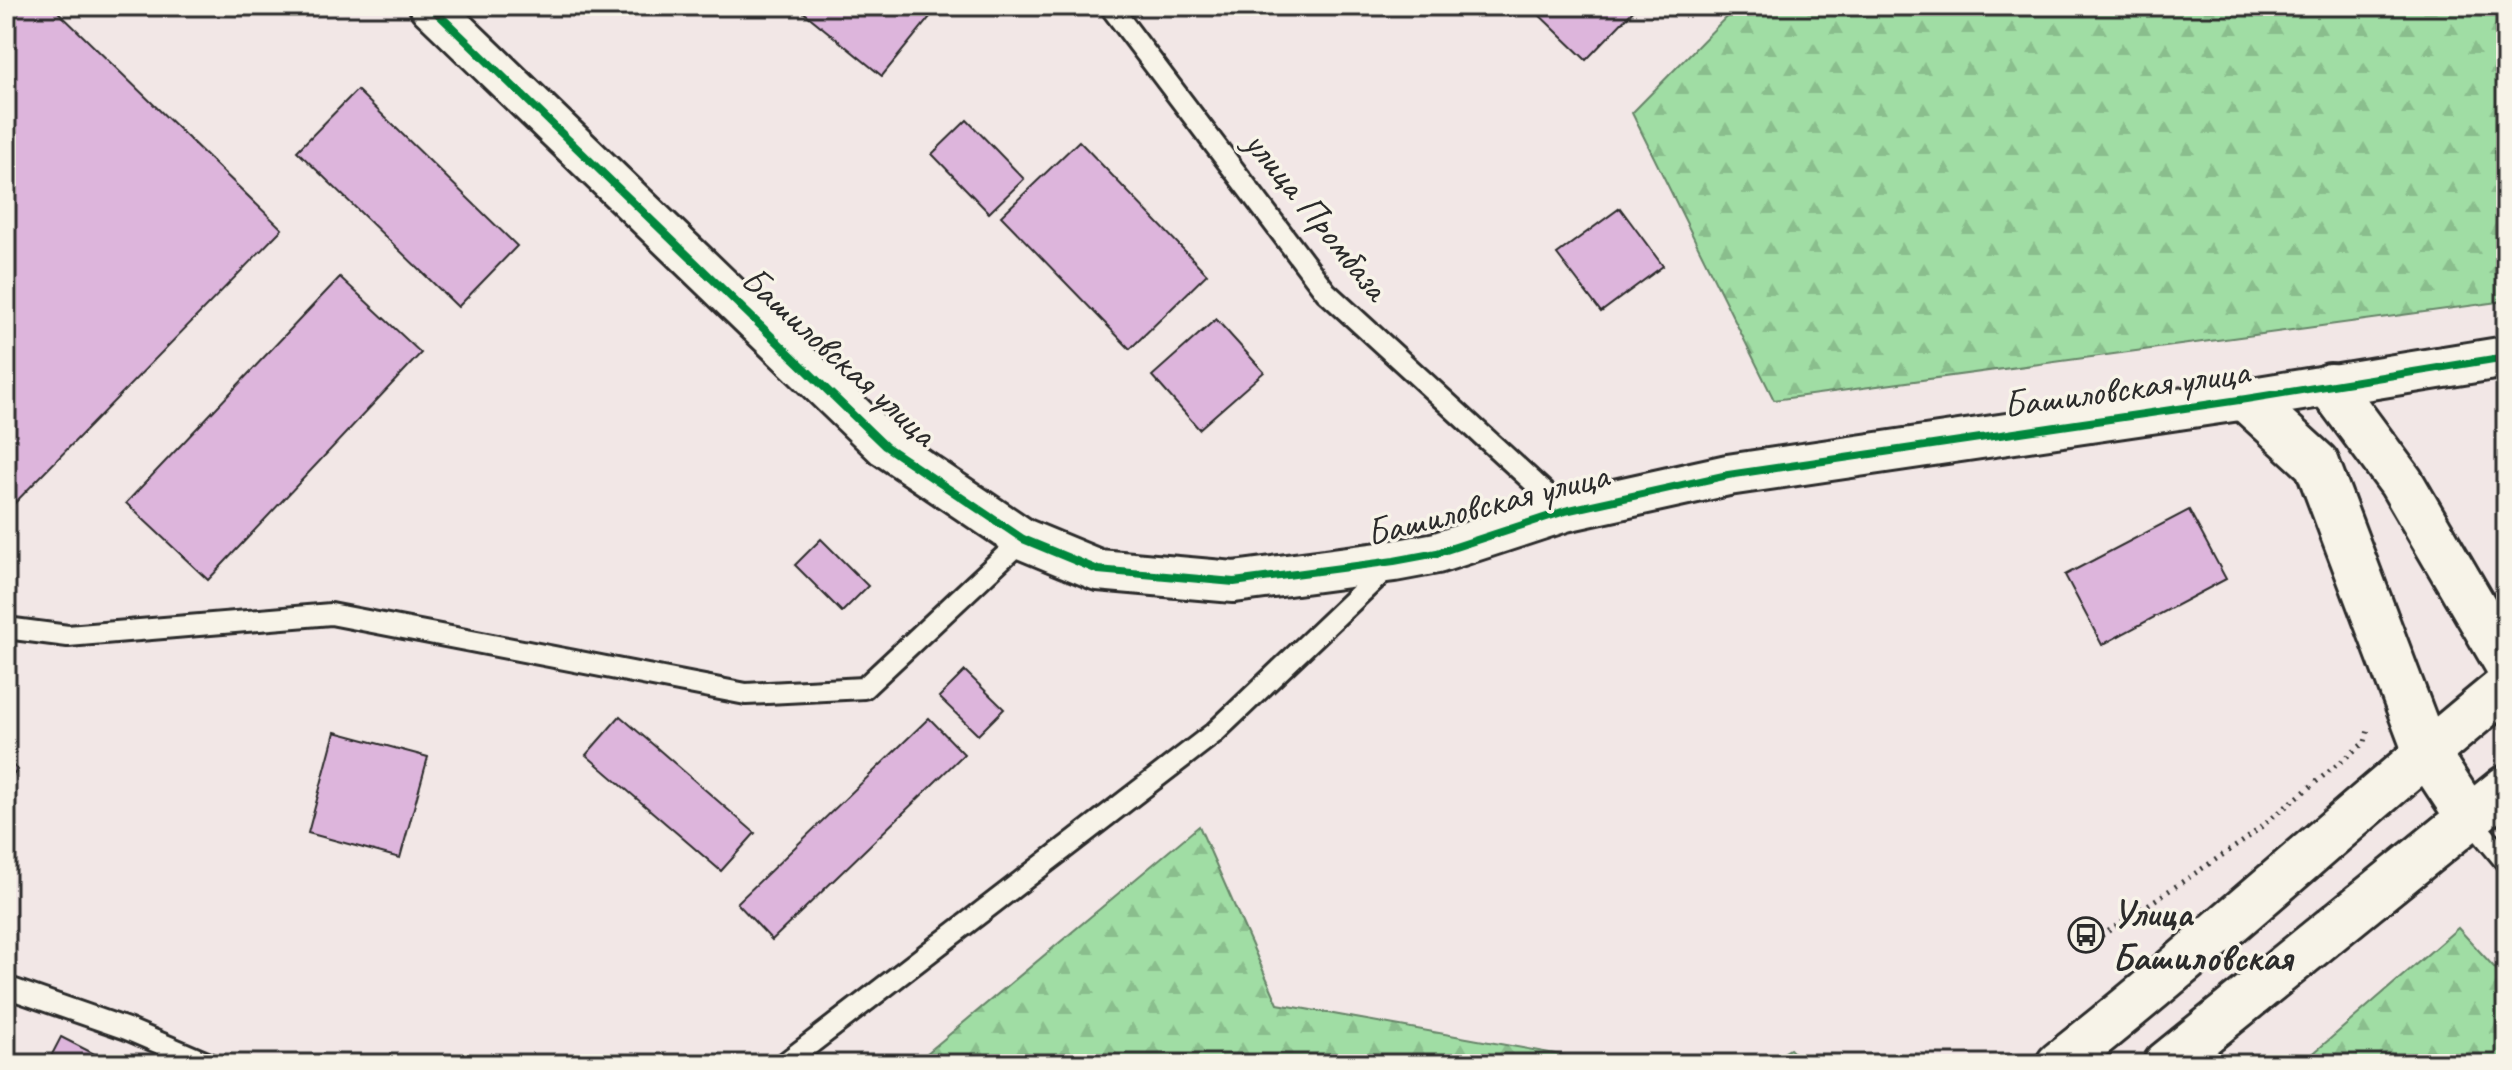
<svg xmlns="http://www.w3.org/2000/svg" width="2512" height="1070" font-family="Caveat,sans-serif">
<defs>
<pattern id="forest-firs" width="22" height="20" patternUnits="userSpaceOnUse" patternTransform="scale(2)"><rect width="22" height="20" fill="#a0dda4"/><path d="M5 1l3.5 6h-7zM16 11l3.5 6h-7z" fill="#8abe8d"/></pattern>
</defs>
<rect width="100%" height="100%" fill="#f2e7e6"/>
<filter id="ink" filterUnits="userSpaceOnUse"><feTurbulence type="fractalNoise" baseFrequency=".0125" numOctaves="2"/><feDisplacementMap in="SourceGraphic" scale="16" xChannelSelector="R" yChannelSelector="G"/><feConvolveMatrix kernelMatrix="1 2 1 2 8 2 1 2 1" color-interpolation-filters="sRGB"/></filter>
<g filter="url(#ink)">
<!-- forest -->
<path fill="url(#forest-firs)" stroke="#668468" stroke-width="2" d="M 1737,6 L 2481,6 L 2506,22 L 2506,301 L 1774,400 L 1632,113 Z
M 1199,826 L 1278,1004 L 1611,1064 L 914,1064 Z
M 2458,928 L 2506,980 L 2506,1064 L 2301,1064 Z
M 1790,1049 L 1805,1064 L 1765,1064 Z"/>
<!-- building -->
<path fill="#ddb5dc" stroke="#2b2b2b" stroke-width="2" d="M 13,6 L 52,6 L 282,229 L 6,512 L 6,13 Z
M 796,6 L 917,6 L 930,17 L 882,76 Z
M 1530,6 L 1638,6 L 1586,60 Z
M 357,90 L 517,246 L 458,307 L 297,151 Z
M 967,120 L 1024,179 L 989,213 L 932,154 Z
M 1079,141 L 1207,274 L 1130,349 L 1001,216 Z
M 1620,208 L 1663,266 L 1601,312 L 1557,254 Z
M 340,277 L 421,353 L 208,580 L 126,503 Z
M 1216,319 L 1264,372 L 1199,429 L 1152,376 Z
M 2189,510 L 2226,579 L 2102,645 L 2065,575 Z
M 821,539 L 868,586 L 842,612 L 795,565 Z
M 965,671 L 1004,709 L 978,735 L 939,697 Z
M 620,716 L 755,833 L 721,871 L 586,755 Z
M 929,718 L 964,754 L 772,940 L 737,903 Z
M 335,732 L 428,757 L 400,858 L 308,833 Z
M 6,759 L 18,770 L 6,782 Z
M 61,1037 L 114,1064 L 47,1064 Z"/>
<g fill="none" stroke-linecap="round" stroke-linejoin="round">
<defs>
<path id="service" d="M 1110,6 L 1326,292 L 1565,511
M 6,628 L 68,636 L 331,614 L 746,694 L 864,688 L 1023,539
M 2470,819 L 2506,862
M 6,987 L 127,1029 L 209,1064
M 784,1064 L 1214,733 L 1388,567"/>
<path id="minor" d="M 430,6 L 885,446 L 1023,539 L 1098,570 L 1234,582 L 1394,561 L 1437,553 L 1565,511 L 1728,475 L 2246,399 L 2506,357"/>
<path id="secondary" d="M 2330,386 L 2401,482 L 2506,662
M 2246,399 L 2317,464 L 2426,752 L 2470,819"/>
<path id="primary" d="M 2059,1064 C 2212,943 2355,810 2506,687
M 2166,1064 L 2506,788"/>
</defs>
<!-- service casing -->
<use href="#service" stroke="#2b2b2b" stroke-width="26"/>
<!-- minor casing -->
<use href="#minor" stroke="#2b2b2b" stroke-width="46"/>
<!-- secondary casing -->
<use href="#secondary" stroke="#2b2b2b" stroke-width="50"/>
<!-- primary casing -->
<use href="#primary" stroke="#2b2b2b" stroke-width="50"/>
<!-- path -->
<path stroke="#2b2b2b" stroke-width="5" stroke-dasharray="2 6" stroke-linecap="butt" d="M 2095,940 L 2245,840 L 2365,742 L 2369,726"/>
<!-- service -->
<use href="#service" stroke="#f7f3e8" stroke-width="20"/>
<!-- minor -->
<use href="#minor" stroke="#f7f3e8" stroke-width="40"/>
<!-- secondary -->
<use href="#secondary" stroke="#f7f3e8" stroke-width="44"/>
<!-- primary -->
<use href="#primary" stroke="#f7f3e8" stroke-width="44"/>
<defs>
<path id="cycleway" d="M 430,6 L 885,446 L 1023,539 L 1098,570 L 1234,582 L 1394,561 L 1437,553 L 1565,511 L 1728,475 L 2246,399 L 2506,357"/>
</defs>
<!-- cycleway casing -->
<use href="#cycleway" stroke="#f7f3e8" stroke-width="13"/>
<!-- cycleway -->
<use href="#cycleway" stroke="#00873e" stroke-width="8"/>
</g>
</g>
<!-- icons -->
<defs>
<symbol id="bus-ring" viewBox="-11 -11 22 22"><circle r="9.5" fill="#f7f3e8" stroke="#2b2b2b" stroke-width="1.5"/><path d="M-5-6H5V4H4V6H2V4H-2V6H-4V4H-5ZM-3.5-4V0h7V-4ZM-3.5 1.2v1.5H-2V1.2ZM2 1.2v1.5H3.5V1.2Z" fill="#2b2b2b"/></symbol>
</defs>
<g fill-rule="evenodd">
<use href="#bus-ring" x="2066" y="915" width="40" height="40"/>
</g>
<g text-anchor="middle" dominant-baseline="central" stroke-width="7" stroke-linejoin="round" paint-order="stroke">
<!-- street labels -->
<g font-size="38" fill="#2b2b2b" stroke="#f7f3e8">
<text transform="translate(1317 215) rotate(51)">улица Промбаза</text>
<text transform="translate(839 356) rotate(42)">Башиловская улица</text>
<text transform="translate(2126 388) rotate(-8)">Башиловская улица</text>
<text transform="translate(1487 504) rotate(-14)">Башиловская улица</text>
</g>
<!-- poi labels -->
<g font-size="38" font-weight="bold" fill="#2b2b2b" stroke="#f7f3e8" text-anchor="start">
<text x="2112" y="913">Улица<tspan x="2112" dy="44">Башиловская</tspan></text>
</g>
</g>
<!-- margin -->
<rect width="2512" height="1070" fill="none" stroke="#f7f3e8" stroke-width="32"/>
<rect x="16" y="16" width="2480" height="1038" fill="none" stroke="#2b2b2b" stroke-width="3" filter="url(#ink)"/>
</svg>
